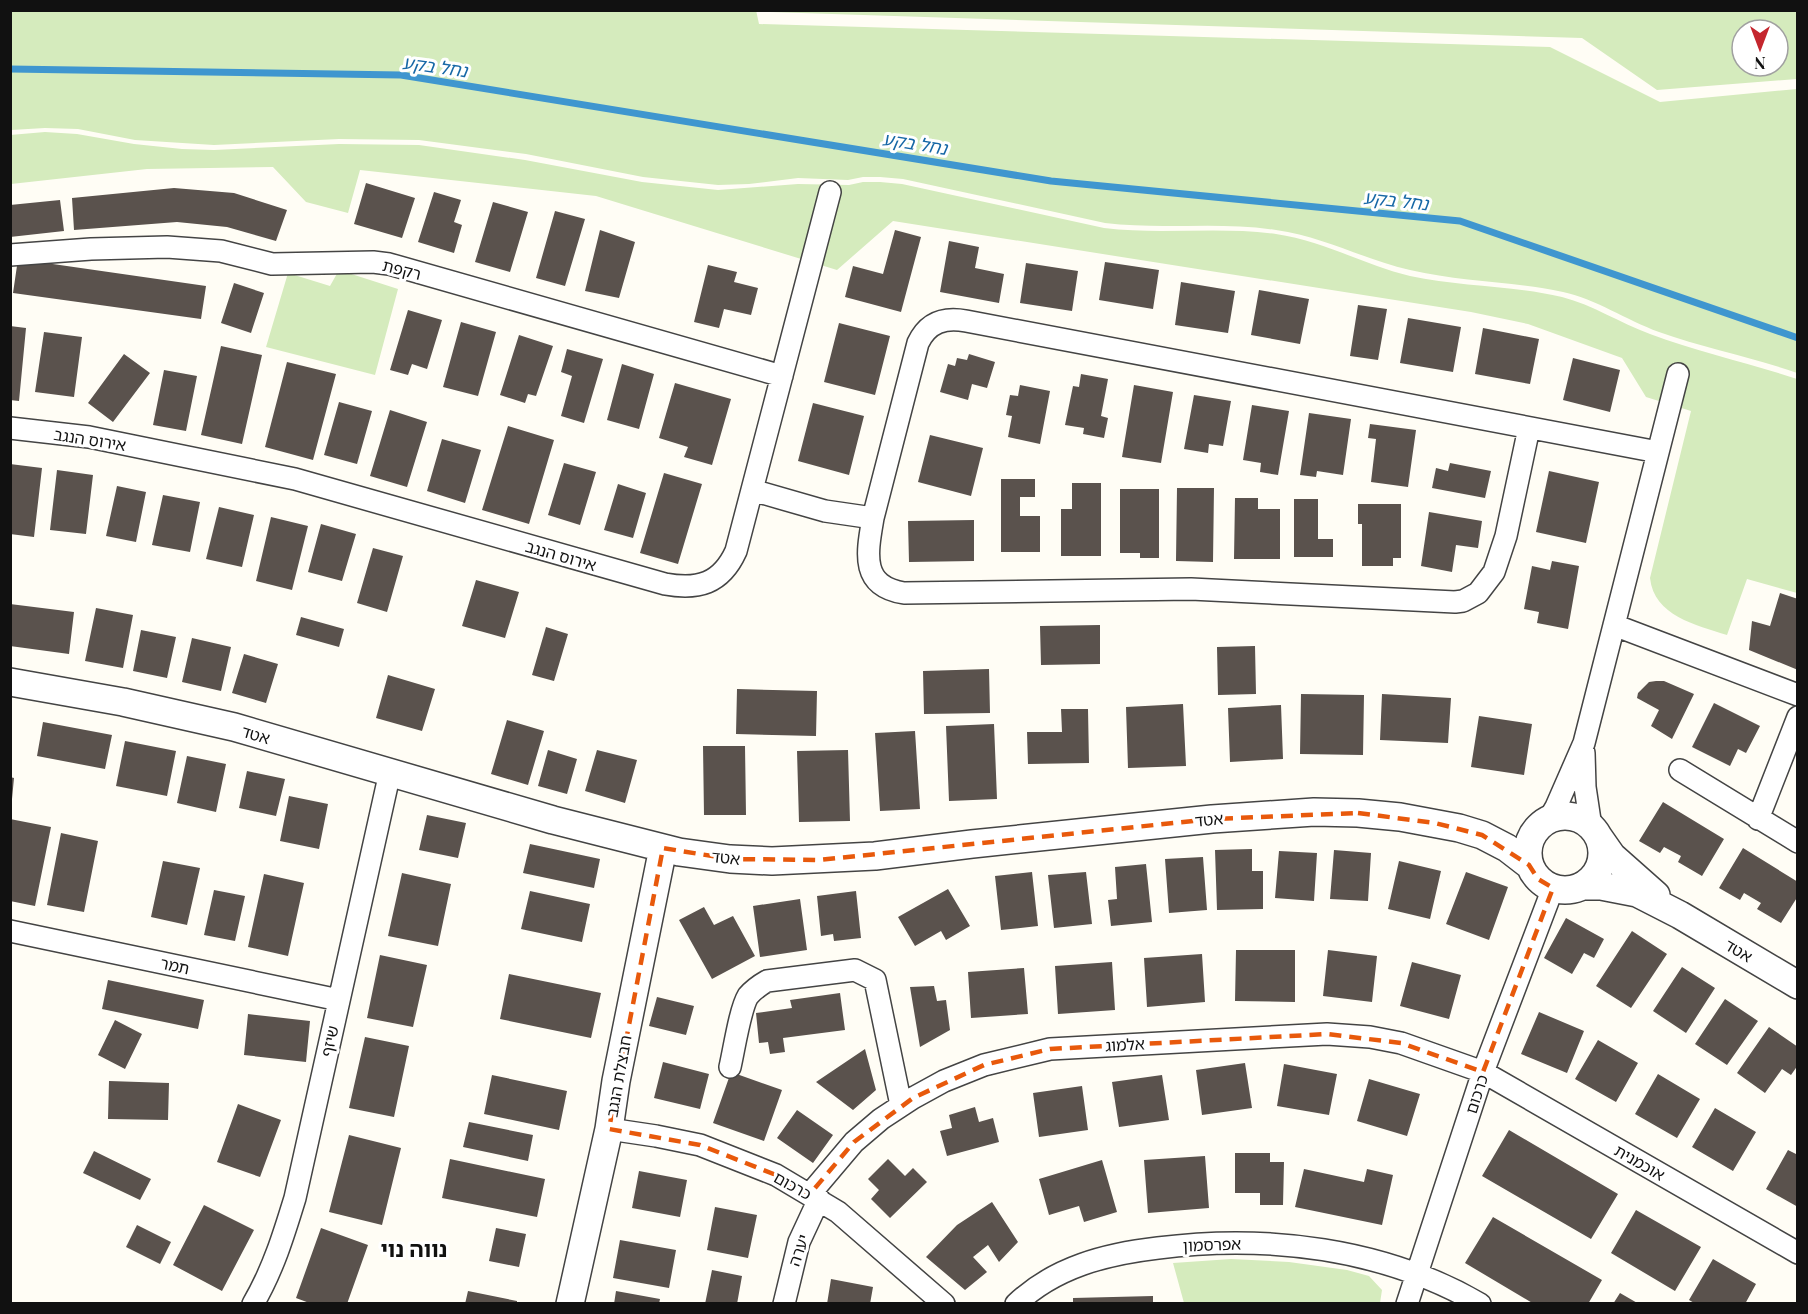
<svg xmlns="http://www.w3.org/2000/svg" width="1808" height="1314" font-family="'Playfair Display','Noto Sans Hebrew',serif">
<rect width="100%" height="100%" fill="#fffdf5"/>
<!-- green -->
<path fill="#d5ebbd" fill-rule="evenodd" d="M 756,10 L 759,24 L 1550,47 L 1660,102 L 1797,89 L 1797,373 C 1752,357 1704,348 1659,332 C 1626,320 1596,299 1563,292 C 1512,281 1461,282 1410,270 C 1365,260 1325,237 1276,230 C 1220,221 1162,230 1105,223 L 903,179 L 880,177 L 863,177 L 848,180 L 798,178 L 749,184 L 718,185 L 643,177 L 526,154 L 419,140 L 339,139 L 214,145 L 135,140 L 78,129 L 45,128 L 11,130 L 11,11 Z
M 770,11 L 1797,11 L 1797,79 L 1657,90 L 1582,38 L 770,12 ZM 1742,30 L 1778,30 L 1778,66 L 1742,66 Z
M 45,132 L 77,134 L 134,144 L 182,149 L 214,150 L 339,144 L 419,145 L 525,160 L 642,182 L 718,190 L 798,184 L 849,185 L 863,182 L 880,182 L 902,184 L 1104,228 C 1161,235 1219,226 1276,234 C 1324,241 1364,265 1410,276 C 1460,287 1512,285 1562,297 C 1593,305 1620,323 1650,334 C 1698,352 1749,363 1797,379 L 1797,593 L 1747,579 L 1727,635 C 1696,625 1654,616 1650,578 L 1691,411 L 1646,397 L 1622,358 L 1528,324 L 1471,312 L 893,221 L 837,270 L 596,196 L 360,170 L 348,213 L 306,202 L 273,167 L 147,169 L 11,184 L 10,135 Z
M 339,270 L 398,289 L 375,375 L 266,347 L 288,273 L 330,286 Z
M 1231,1259 L 1289,1262 L 1347,1270 L 1369,1276 L 1382,1290 L 1380,1303 L 1184,1303 L 1173,1263 Z"/>
<g fill="none" stroke-linecap="round" stroke-linejoin="round">
<!-- stream -->
<path stroke="#3f96cf" stroke-width="7" d="M 10,69 L 401,75 L 1051,181 L 1460,221 L 1798,338"/>
</g>
<!-- building -->
<path fill="#5a524d" d="M 366,183 L 415,198 L 402,238 L 354,224 Z
M 174,188 L 234,193 L 287,210 L 276,241 L 227,227 L 177,222 L 74,230 L 72,198 Z
M 434,192 L 461,200 L 454,222 L 462,225 L 454,253 L 418,242 Z
M 60,200 L 64,231 L 10,237 L 10,205 Z
M 493,202 L 528,212 L 510,272 L 475,262 Z
M 555,211 L 585,219 L 565,286 L 536,278 Z
M 600,230 L 635,242 L 619,298 L 585,291 Z
M 895,230 L 921,237 L 901,312 L 845,297 L 853,266 L 883,274 Z
M 949,241 L 979,247 L 975,268 L 1004,274 L 999,303 L 940,292 Z
M 18,259 L 206,286 L 201,319 L 13,293 Z
M 1105,262 L 1159,270 L 1153,309 L 1099,300 Z
M 1026,263 L 1078,271 L 1072,311 L 1020,303 Z
M 708,265 L 737,272 L 734,282 L 758,288 L 751,315 L 724,309 L 719,328 L 694,322 Z
M 1181,282 L 1235,291 L 1228,333 L 1175,325 Z
M 234,283 L 264,293 L 251,333 L 221,323 Z
M 1259,290 L 1309,299 L 1300,344 L 1251,335 Z
M 1358,305 L 1387,309 L 1378,360 L 1350,356 Z
M 408,310 L 442,320 L 427,369 L 412,364 L 408,375 L 390,370 Z
M 1408,318 L 1461,327 L 1453,372 L 1400,363 Z
M 461,322 L 496,332 L 478,396 L 443,387 Z
M 839,323 L 890,336 L 875,395 L 824,382 Z
M 10,326 L 26,328 L 19,401 L 10,400 Z
M 1483,328 L 1539,339 L 1530,384 L 1475,374 Z
M 44,332 L 82,337 L 74,397 L 35,392 Z
M 519,335 L 553,346 L 536,396 L 528,394 L 525,403 L 500,395 Z
M 221,346 L 262,355 L 242,444 L 201,435 Z
M 567,349 L 603,359 L 584,423 L 561,416 L 572,376 L 561,372 Z
M 124,354 L 150,373 L 113,422 L 88,403 Z
M 969,354 L 995,362 L 987,388 L 972,384 L 968,400 L 940,392 L 948,364 L 955,366 L 957,358 L 967,360 Z
M 1573,358 L 1620,370 L 1610,412 L 1563,400 Z
M 287,362 L 336,374 L 313,460 L 265,447 Z
M 622,364 L 654,374 L 639,429 L 607,420 Z
M 164,370 L 197,376 L 186,431 L 153,425 Z
M 1081,374 L 1108,379 L 1101,416 L 1108,418 L 1104,438 L 1083,434 L 1084,428 L 1065,425 L 1073,386 L 1079,387 Z
M 675,383 L 731,399 L 712,465 L 684,457 L 688,447 L 659,438 Z
M 1020,385 L 1050,391 L 1040,444 L 1008,437 L 1012,416 L 1006,415 L 1010,395 L 1018,396 Z
M 1134,385 L 1173,392 L 1161,463 L 1122,457 Z
M 1194,395 L 1231,401 L 1223,446 L 1209,444 L 1208,453 L 1184,449 Z
M 339,402 L 372,411 L 357,464 L 324,455 Z
M 813,403 L 864,416 L 849,475 L 798,461 Z
M 1252,405 L 1289,411 L 1278,475 L 1260,472 L 1261,463 L 1243,460 Z
M 390,410 L 427,422 L 407,487 L 370,476 Z
M 1309,413 L 1351,419 L 1343,475 L 1317,471 L 1316,477 L 1300,475 Z
M 1370,424 L 1416,430 L 1408,487 L 1371,482 L 1376,439 L 1368,438 Z
M 508,426 L 554,440 L 529,524 L 482,510 Z
M 930,435 L 983,448 L 971,496 L 918,482 Z
M 442,439 L 481,450 L 465,503 L 427,491 Z
M 564,463 L 596,472 L 580,525 L 548,515 Z
M 1450,463 L 1491,471 L 1485,498 L 1432,488 L 1436,468 L 1448,471 Z
M 10,464 L 42,468 L 34,537 L 10,534 Z
M 57,470 L 93,475 L 86,534 L 50,530 Z
M 1549,471 L 1599,482 L 1586,543 L 1536,532 Z
M 664,473 L 702,484 L 678,564 L 640,553 Z
M 1001,479 L 1035,479 L 1035,497 L 1020,497 L 1020,516 L 1040,516 L 1040,552 L 1001,552 Z
M 1072,483 L 1101,483 L 1101,556 L 1061,556 L 1061,509 L 1072,509 Z
M 618,484 L 646,493 L 633,538 L 604,530 Z
M 117,486 L 146,492 L 136,542 L 106,536 Z
M 1177,488 L 1214,488 L 1213,562 L 1176,561 Z
M 1120,489 L 1159,489 L 1159,558 L 1140,558 L 1140,553 L 1120,553 Z
M 163,495 L 200,502 L 190,552 L 152,545 Z
M 1235,498 L 1258,498 L 1258,509 L 1280,509 L 1280,559 L 1234,559 Z
M 1294,499 L 1318,499 L 1318,539 L 1333,539 L 1333,557 L 1294,557 Z
M 1358,504 L 1401,504 L 1401,558 L 1393,558 L 1393,566 L 1362,566 L 1362,524 L 1358,524 Z
M 219,507 L 254,515 L 242,567 L 206,559 Z
M 1429,512 L 1482,521 L 1478,548 L 1456,545 L 1452,572 L 1421,566 Z
M 271,517 L 308,526 L 292,590 L 256,581 Z
M 974,520 L 974,561 L 909,562 L 908,521 Z
M 321,524 L 356,534 L 342,581 L 308,572 Z
M 373,548 L 403,556 L 387,612 L 357,603 Z
M 1552,561 L 1579,566 L 1568,629 L 1537,623 L 1539,612 L 1524,609 L 1532,566 L 1550,570 Z
M 476,580 L 519,592 L 505,638 L 462,626 Z
M 1780,593 L 1798,599 L 1798,670 L 1749,650 L 1752,621 L 1770,626 Z
M 10,604 L 74,612 L 69,654 L 10,646 Z
M 96,608 L 133,615 L 123,668 L 85,661 Z
M 301,617 L 344,629 L 339,647 L 296,635 Z
M 1100,625 L 1100,664 L 1041,665 L 1040,626 Z
M 546,627 L 568,634 L 554,681 L 532,675 Z
M 141,630 L 176,637 L 167,678 L 133,671 Z
M 192,638 L 231,647 L 221,691 L 182,682 Z
M 1255,646 L 1256,694 L 1218,695 L 1217,647 Z
M 244,654 L 278,664 L 266,703 L 232,693 Z
M 989,669 L 990,713 L 924,714 L 923,671 Z
M 388,675 L 435,689 L 422,731 L 376,718 Z
M 1656,681 L 1664,681 L 1694,694 L 1672,739 L 1651,726 L 1659,710 L 1637,698 L 1638,693 L 1649,682 Z
M 737,689 L 817,691 L 816,736 L 736,734 Z
M 1301,694 L 1364,695 L 1363,755 L 1300,754 Z
M 1382,694 L 1451,698 L 1448,743 L 1380,740 Z
M 1714,703 L 1760,726 L 1746,753 L 1738,749 L 1730,766 L 1692,747 Z
M 1183,704 L 1186,766 L 1128,768 L 1126,707 Z
M 1281,705 L 1283,759 L 1230,762 L 1228,708 Z
M 1061,709 L 1088,709 L 1089,763 L 1028,764 L 1027,732 L 1062,732 Z
M 1479,716 L 1532,724 L 1524,775 L 1471,767 Z
M 507,720 L 544,731 L 528,785 L 491,774 Z
M 43,722 L 112,735 L 105,769 L 37,756 Z
M 994,724 L 997,799 L 949,801 L 946,726 Z
M 915,731 L 920,809 L 880,811 L 875,733 Z
M 125,741 L 176,751 L 167,796 L 116,786 Z
M 703,746 L 745,746 L 746,815 L 704,815 Z
M 548,750 L 577,759 L 567,794 L 538,786 Z
M 597,750 L 637,760 L 625,803 L 585,791 Z
M 848,750 L 850,821 L 799,822 L 797,751 Z
M 187,756 L 226,764 L 216,812 L 177,803 Z
M 247,771 L 285,779 L 276,816 L 239,808 Z
M 10,777 L 14,778 L 12,799 L 10,799 Z
M 289,796 L 328,804 L 319,849 L 280,841 Z
M 1663,802 L 1724,839 L 1702,876 L 1678,862 L 1681,856 L 1664,847 L 1660,853 L 1639,841 Z
M 427,815 L 466,823 L 458,858 L 419,850 Z
M 10,819 L 51,827 L 35,906 L 10,901 Z
M 61,833 L 98,841 L 84,912 L 47,905 Z
M 530,844 L 600,859 L 594,888 L 523,873 Z
M 1743,848 L 1798,882 L 1798,896 L 1781,923 L 1757,909 L 1761,903 L 1744,893 L 1740,900 L 1719,888 Z
M 1252,849 L 1252,871 L 1263,871 L 1263,909 L 1217,910 L 1215,850 Z
M 1334,850 L 1371,853 L 1368,901 L 1330,899 Z
M 1279,851 L 1317,853 L 1314,901 L 1275,898 Z
M 1203,857 L 1207,910 L 1169,913 L 1165,859 Z
M 163,861 L 200,868 L 187,925 L 151,917 Z
M 1399,861 L 1441,871 L 1430,919 L 1388,909 Z
M 1146,864 L 1152,922 L 1111,926 L 1108,900 L 1117,899 L 1115,867 Z
M 1032,872 L 1038,926 L 1001,930 L 995,876 Z
M 1086,872 L 1092,924 L 1054,928 L 1048,875 Z
M 1466,872 L 1508,887 L 1489,940 L 1446,924 Z
M 402,873 L 451,884 L 438,946 L 388,936 Z
M 264,874 L 304,883 L 288,956 L 248,947 Z
M 948,889 L 970,926 L 946,940 L 941,931 L 915,946 L 898,917 Z
M 214,890 L 245,896 L 235,941 L 204,935 Z
M 530,891 L 590,904 L 582,942 L 521,929 Z
M 856,891 L 861,938 L 834,941 L 833,934 L 821,936 L 817,896 Z
M 800,899 L 807,950 L 760,957 L 753,906 Z
M 704,907 L 714,925 L 733,916 L 755,956 L 712,979 L 679,920 Z
M 1566,918 L 1604,939 L 1594,958 L 1584,953 L 1572,974 L 1544,958 Z
M 1632,931 L 1667,954 L 1631,1008 L 1596,986 Z
M 1236,950 L 1295,950 L 1295,1002 L 1235,1001 Z
M 1328,950 L 1377,956 L 1372,1002 L 1323,996 Z
M 1202,954 L 1205,1002 L 1147,1007 L 1144,958 Z
M 380,955 L 427,965 L 413,1027 L 367,1018 Z
M 1112,962 L 1115,1010 L 1058,1014 L 1055,966 Z
M 1412,962 L 1461,975 L 1449,1019 L 1400,1006 Z
M 1682,967 L 1715,988 L 1686,1033 L 1653,1011 Z
M 1024,968 L 1028,1014 L 971,1018 L 968,972 Z
M 509,974 L 601,993 L 591,1038 L 500,1019 Z
M 108,980 L 204,1000 L 198,1029 L 102,1009 Z
M 934,986 L 937,1001 L 946,1000 L 950,1030 L 920,1047 L 910,987 Z
M 840,993 L 845,1030 L 783,1038 L 785,1052 L 770,1054 L 768,1042 L 759,1043 L 756,1013 L 792,1008 L 790,1000 Z
M 657,997 L 694,1006 L 686,1035 L 649,1026 Z
M 1725,999 L 1758,1021 L 1727,1065 L 1695,1044 Z
M 1539,1012 L 1584,1031 L 1567,1073 L 1521,1054 Z
M 248,1014 L 310,1021 L 306,1062 L 244,1055 Z
M 115,1020 L 142,1034 L 125,1069 L 98,1055 Z
M 1769,1027 L 1798,1047 L 1798,1065 L 1791,1075 L 1782,1069 L 1765,1093 L 1737,1073 Z
M 365,1037 L 409,1046 L 394,1117 L 349,1108 Z
M 1598,1040 L 1638,1063 L 1616,1102 L 1575,1079 Z
M 865,1049 L 876,1090 L 853,1110 L 816,1082 Z
M 663,1062 L 709,1074 L 700,1109 L 654,1098 Z
M 1245,1063 L 1252,1108 L 1202,1115 L 1196,1070 Z
M 1284,1064 L 1337,1074 L 1329,1115 L 1277,1106 Z
M 731,1072 L 782,1090 L 764,1141 L 713,1123 Z
M 1658,1074 L 1700,1099 L 1677,1138 L 1635,1114 Z
M 492,1075 L 567,1091 L 559,1130 L 484,1114 Z
M 1162,1075 L 1169,1120 L 1119,1127 L 1112,1082 Z
M 1369,1079 L 1420,1094 L 1407,1136 L 1357,1121 Z
M 109,1081 L 169,1083 L 168,1120 L 108,1119 Z
M 1082,1086 L 1088,1130 L 1039,1137 L 1033,1093 Z
M 238,1104 L 281,1120 L 260,1177 L 217,1162 Z
M 975,1107 L 979,1122 L 993,1118 L 999,1142 L 947,1156 L 940,1131 L 952,1128 L 949,1115 Z
M 1715,1108 L 1756,1132 L 1733,1171 L 1692,1147 Z
M 797,1110 L 833,1135 L 813,1163 L 777,1138 Z
M 469,1122 L 533,1135 L 528,1161 L 463,1147 Z
M 1509,1130 L 1618,1194 L 1591,1239 L 1482,1176 Z
M 349,1135 L 401,1148 L 382,1225 L 329,1212 Z
M 1788,1150 L 1798,1155 L 1798,1207 L 1766,1189 Z
M 94,1151 L 151,1179 L 140,1200 L 83,1173 Z
M 1235,1153 L 1270,1153 L 1270,1162 L 1284,1162 L 1283,1205 L 1260,1205 L 1260,1193 L 1235,1193 Z
M 1205,1156 L 1209,1208 L 1148,1213 L 1144,1160 Z
M 450,1159 L 545,1179 L 537,1217 L 442,1198 Z
M 888,1159 L 905,1176 L 913,1168 L 927,1182 L 890,1218 L 871,1199 L 879,1190 L 868,1179 Z
M 1102,1160 L 1117,1212 L 1084,1222 L 1079,1206 L 1049,1215 L 1039,1179 Z
M 1304,1169 L 1364,1182 L 1367,1169 L 1393,1175 L 1382,1225 L 1295,1207 Z
M 639,1171 L 687,1180 L 680,1217 L 632,1208 Z
M 992,1202 L 1018,1242 L 999,1262 L 988,1245 L 973,1257 L 987,1272 L 965,1290 L 926,1257 L 957,1225 Z
M 204,1205 L 254,1230 L 222,1291 L 173,1265 Z
M 715,1207 L 757,1215 L 748,1258 L 707,1250 Z
M 1636,1210 L 1701,1247 L 1675,1291 L 1611,1253 Z
M 1493,1217 L 1602,1280 L 1588,1304 L 1534,1304 L 1465,1263 Z
M 137,1225 L 171,1242 L 160,1264 L 126,1247 Z
M 321,1228 L 368,1245 L 347,1304 L 312,1304 L 296,1298 Z
M 496,1228 L 526,1234 L 519,1267 L 489,1261 Z
M 620,1240 L 676,1250 L 669,1288 L 613,1278 Z
M 1713,1259 L 1756,1284 L 1745,1304 L 1696,1304 L 1689,1300 Z
M 712,1270 L 742,1276 L 737,1304 L 705,1304 Z
M 831,1279 L 873,1287 L 870,1304 L 827,1304 Z
M 468,1291 L 517,1301 L 517,1304 L 465,1304 Z
M 616,1291 L 660,1299 L 659,1304 L 614,1304 Z
M 1620,1293 L 1639,1304 L 1613,1304 Z
M 1153,1296 L 1153,1304 L 1073,1304 L 1073,1298 Z"/>
<g fill="none" stroke-linecap="round" stroke-linejoin="round">
<defs>
<path id="minor" d="M 10,255 L 91,249 L 167,247 L 221,251 L 272,264 L 373,262 L 389,264 L 782,376
M 10,428 L 89,437 L 295,479 L 665,584 C 698,590 721,584 736,551 L 830,192
M 752,490 L 825,511 L 873,518 C 867,553 860,586 904,593 L 1191,589 L 1455,602 L 1463,601 L 1478,593 L 1494,572 L 1506,536 L 1529,428
M 873,518 L 918,343 C 928,322 945,317 966,321 L 1658,452
M 1614,625 L 1798,695
M 1584,753 L 1585,787 L 1591,827
M 1680,770 L 1798,842
M 1758,819 L 1798,717
M 1543,823 L 1552,814 L 1556,807 L 1584,743 L 1678,374
M 10,931 L 339,1000
M 730,1067 C 734,1050 740,1009 748,996 C 753,990 760,985 767,981 L 855,970 L 875,980 L 901,1105
M 609,1129 L 656,1136 L 700,1145 L 776,1175 L 838,1212 L 944,1304
M 810,1194 L 854,1142 L 881,1119 L 913,1098 L 944,1081 L 984,1065 L 1050,1049 L 1327,1034 L 1370,1037 L 1401,1043 L 1483,1072 L 1798,1253
M 253,1304 C 273,1270 284,1234 295,1198 L 390,772
M 784,1304 L 799,1242 L 819,1199
M 1016,1304 C 1055,1267 1106,1254 1158,1248 C 1266,1234 1384,1248 1480,1304
M 1407,1304 L 1483,1072 L 1553,888"/>
<path id="tertiary" d="M 10,682 L 123,702 L 234,727 L 553,820 L 679,852 L 730,859 L 772,861 L 875,856 L 972,844 L 1212,819 L 1314,812 L 1358,813 L 1400,817 L 1459,828 L 1482,835 L 1507,848 L 1529,865
M1528 853a37 37 0 1 1 74 0a37 37 0 1 1-74 0Z
M 1598,836 L 1612,856 L 1656,895
M 1582,886 L 1601,886 L 1637,893 L 1680,915 L 1798,985
M 570,1304 L 609,1129 L 616,1081 L 663,848"/>
</defs>
<!-- minor casing -->
<use href="#minor" stroke="#444" stroke-width="24"/>
<!-- tertiary casing -->
<use href="#tertiary" stroke="#444" stroke-width="30"/>
<!-- minor -->
<use href="#minor" stroke="#fff" stroke-width="21"/>
<!-- tertiary -->
<use href="#tertiary" stroke="#fff" stroke-width="27"/>
</g>
<!-- marked area -->
<path fill="none" stroke="#e8590c" stroke-width="4.5" stroke-dasharray="12 8" stroke-linejoin="round" d="M 1358,813 L 1435,823 L 1482,835 L 1529,865 L 1538,879 L 1553,888 L 1483,1072 L 1401,1043 L 1327,1034 L 1050,1049 L 984,1065 L 913,1098 L 854,1142 L 810,1194 L 776,1175 L 700,1145 L 609,1129 L 663,848 L 730,859 L 819,860 L 1212,819 Z"/>
<g text-anchor="middle" dominant-baseline="central" stroke-width="6" stroke-linejoin="round" paint-order="stroke">
<!-- street labels -->
<g font-size="16" fill="#111" stroke="#fff">
<text transform="translate(402 269) rotate(14)">רקפת</text>
<text transform="translate(90 439) rotate(9)">אירוס הנגב</text>
<text transform="translate(561 555) rotate(16)">אירוס הנגב</text>
<text transform="translate(256 734) rotate(16)">אטד</text>
<text transform="translate(1209 819) rotate(-5)">אטד</text>
<text transform="translate(726 857) rotate(6)">אטד</text>
<text transform="translate(1739 950) rotate(31)">אטד</text>
<text transform="translate(175 965) rotate(12)">תמר</text>
<text transform="translate(329 1041) rotate(-77)">שיזף</text>
<text transform="translate(1125 1044) rotate(-3)">אלמוג</text>
<text transform="translate(618 1076) rotate(-80)">חבצלת הנגב</text>
<text transform="translate(1476 1094) rotate(-72)">כרכום</text>
<text transform="translate(1640 1162) rotate(30)">אוכמנית</text>
<text transform="translate(793 1185) rotate(29)">כרכום</text>
<text transform="translate(1212 1244) rotate(-2)">אפרסמון</text>
<text transform="translate(798 1250) rotate(-71)">יערה</text>
</g>
<!-- water labels -->
<g font-size="18" font-style="italic" fill="#1768a6" stroke="#fff">
<text transform="translate(435 66) rotate(8)">נחל בקע</text>
<text transform="translate(915 143) rotate(9)">נחל בקע</text>
<text transform="translate(1396 200) rotate(6)">נחל בקע</text>
</g>
<!-- district labels -->
<g font-size="22" font-weight="bold" fill="#111" stroke="#fff">
<text x="414" y="1248">נווה נוי</text>
</g>
</g>
<!-- border -->
<rect width="1808" height="1314" fill="none" stroke="#111111" stroke-width="24"/>
<!-- north arrow -->
<g transform="translate(1760 48) rotate(180)"><circle r="28" fill="#ffffff" stroke="#a0a0a0" stroke-width="1.5"/>
<path d="M0-4.5L10 22L0 15L-10 22Z" fill="#c4262e"/>
<text y="-9" font-size="16" font-weight="bold" text-anchor="middle" fill="#111111">N</text>
</g>
</svg>
